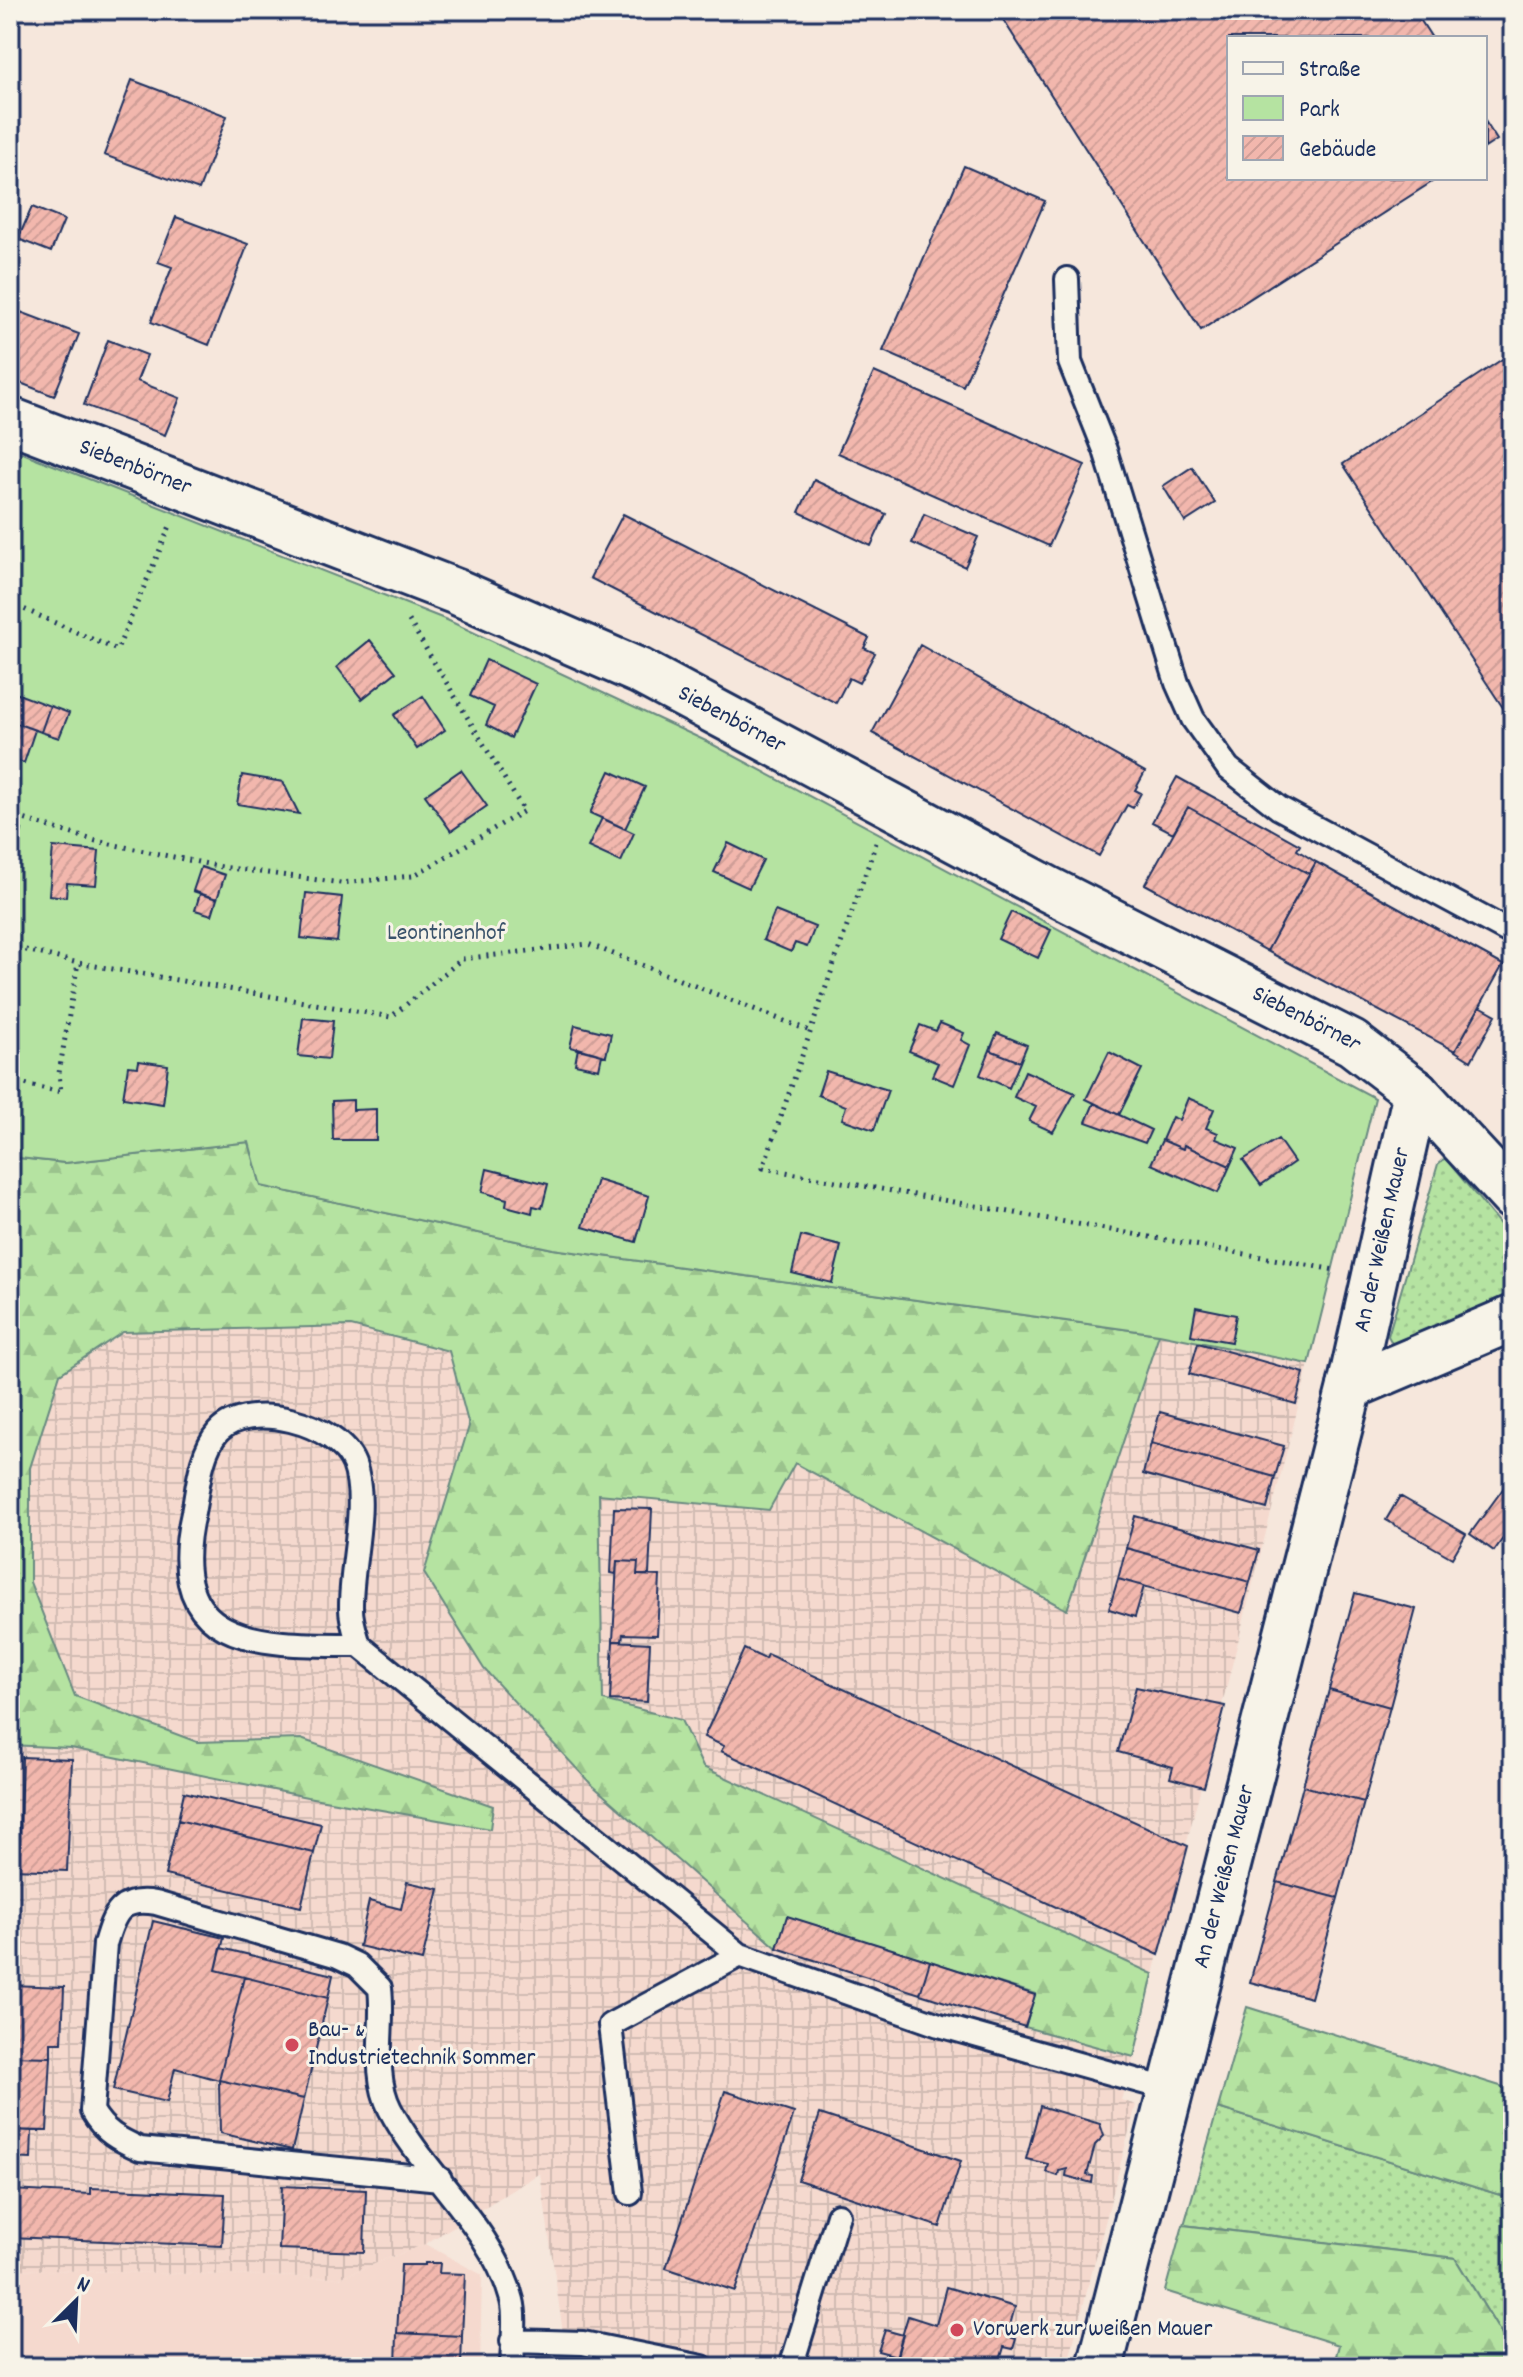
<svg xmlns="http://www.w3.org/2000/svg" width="1523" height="2377" font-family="Dekko,sans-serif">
<defs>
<pattern id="industrial-grid" width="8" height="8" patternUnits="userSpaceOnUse" patternTransform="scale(2)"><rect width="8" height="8" fill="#f5d9ce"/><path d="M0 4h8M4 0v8" fill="none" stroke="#d1bbb3"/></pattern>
<pattern id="grass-dots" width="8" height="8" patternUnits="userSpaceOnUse" patternTransform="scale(2)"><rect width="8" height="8" fill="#b5e3a1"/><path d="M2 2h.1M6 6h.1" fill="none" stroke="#9bc38d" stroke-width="1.8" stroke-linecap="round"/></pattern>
<pattern id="forest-firs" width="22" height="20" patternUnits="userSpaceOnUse" patternTransform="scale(2)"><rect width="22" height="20" fill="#b5e3a1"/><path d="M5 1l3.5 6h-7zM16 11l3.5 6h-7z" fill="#9bc38d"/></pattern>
<pattern id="building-hatch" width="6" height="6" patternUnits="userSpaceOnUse" patternTransform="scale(2)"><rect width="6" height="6" fill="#f2b7ad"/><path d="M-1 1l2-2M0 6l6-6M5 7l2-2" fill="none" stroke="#cf9e97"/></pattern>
</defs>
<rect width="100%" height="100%" fill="#f6e7dc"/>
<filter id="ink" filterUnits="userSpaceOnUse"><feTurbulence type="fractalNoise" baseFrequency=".0125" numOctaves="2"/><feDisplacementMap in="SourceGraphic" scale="16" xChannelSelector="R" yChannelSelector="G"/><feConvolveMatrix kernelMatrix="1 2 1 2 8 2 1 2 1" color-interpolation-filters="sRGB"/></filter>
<g filter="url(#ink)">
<!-- built -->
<path fill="#f5d9ce" d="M 425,2244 L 482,2275 L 480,2367 L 10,2367 L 10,2269 L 339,2278 Z"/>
<!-- industrial -->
<path fill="url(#industrial-grid)" d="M 351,1326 L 449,1351 L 469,1426 L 424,1574 L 776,1948 L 787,1916 L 1035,1995 L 1025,2027 L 1134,2057 L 1121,2100 L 1136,2105 L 1067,2367 L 568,2367 L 540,2173 L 425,2244 L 339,2278 L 10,2269 L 10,1903 L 18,1746 L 71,1748 L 307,1797 L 490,1828 L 493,1806 L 301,1739 L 197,1742 L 75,1695 L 30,1582 L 30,1467 L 60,1374 L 124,1332 Z
M 1159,1334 L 1309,1364 L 1153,1974 L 703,1767 L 681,1720 L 603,1700 L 599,1494 L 769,1510 L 795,1463 L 1067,1610 Z"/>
<!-- grass -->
<path fill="url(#grass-dots)" stroke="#688980" stroke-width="2" d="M 1445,1158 L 1513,1240 L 1513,1291 L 1398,1346 L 1393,1345 L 1388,1336 L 1438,1164 Z
M 1218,2108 L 1513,2199 L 1513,2345 L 1506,2342 L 1455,2258 L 1184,2225 Z"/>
<!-- forest -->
<path fill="url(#forest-firs)" stroke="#688980" stroke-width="2" d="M 249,1142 L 261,1186 L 553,1249 L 1159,1334 L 1067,1610 L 795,1463 L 769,1510 L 599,1494 L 603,1700 L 681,1720 L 703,1767 L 1153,1974 L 1134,2057 L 1025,2027 L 1035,1994 L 788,1917 L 777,1948 L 591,1784 L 484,1669 L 424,1573 L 469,1426 L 449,1351 L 351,1326 L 123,1332 L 60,1374 L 30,1468 L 30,1582 L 75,1696 L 197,1742 L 301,1739 L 493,1806 L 490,1829 L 307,1797 L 71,1748 L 10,1745 L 10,1157 L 65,1163 Z
M 1247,2007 L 1513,2090 L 1513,2199 L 1218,2108 Z
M 1183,2225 L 1455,2258 L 1506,2342 L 1513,2345 L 1513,2367 L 1333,2367 L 1339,2345 L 1165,2291 Z"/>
<!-- green -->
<path fill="#b5e3a1" stroke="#688980" stroke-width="2" d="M 10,448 L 447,620 L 708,742 L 1375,1098 L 1309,1364 L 1159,1334 L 553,1249 L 261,1186 L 249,1142 L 65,1163 L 10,1157 Z"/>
<!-- building -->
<path fill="url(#building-hatch)" stroke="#1b2f5e" stroke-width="2" d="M 997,10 L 1414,10 L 1432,38 L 1229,38 L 1229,178 L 1438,178 L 1201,330 Z
M 132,80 L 227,116 L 199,190 L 104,155 Z
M 1485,121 L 1497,140 L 1485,148 Z
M 964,166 L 1045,201 L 963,386 L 883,351 Z
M 32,207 L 64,220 L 51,252 L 18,239 Z
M 176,217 L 248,244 L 209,345 L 151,322 L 172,267 L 158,262 Z
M 10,308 L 79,334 L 54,396 L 10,379 Z
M 108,340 L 147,355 L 137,381 L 180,398 L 165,435 L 84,405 Z
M 1513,352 L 1513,723 L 1343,464 Z
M 874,372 L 1085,465 L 1049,546 L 838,453 Z
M 1192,467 L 1215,503 L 1185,522 L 1163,486 Z
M 814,480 L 886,514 L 871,546 L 799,512 Z
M 623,514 L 869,638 L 864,648 L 875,653 L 859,683 L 849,678 L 836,703 L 590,578 Z
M 924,514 L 978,537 L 965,567 L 912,543 Z
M 370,640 L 396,672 L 362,699 L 337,667 Z
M 920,645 L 1145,772 L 1135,790 L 1141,793 L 1133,808 L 1127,805 L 1099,856 L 872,733 Z
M 486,660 L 536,684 L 511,738 L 486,725 L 494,707 L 470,696 Z
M 10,691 L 50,706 L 41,732 L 10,721 Z
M 423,696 L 445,730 L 417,749 L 394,715 Z
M 50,706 L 69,713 L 59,738 L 41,732 Z
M 10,721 L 35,730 L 24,763 L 10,758 Z
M 461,770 L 487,806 L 451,831 L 425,795 Z
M 610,771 L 645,787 L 625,829 L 590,813 Z
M 242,775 L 283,782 L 299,814 L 237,804 Z
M 1177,777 L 1300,845 L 1297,850 L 1316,862 L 1309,874 L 1188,807 L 1173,833 L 1152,822 Z
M 1188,807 L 1309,874 L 1267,951 L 1145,884 Z
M 602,818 L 634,833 L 621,862 L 588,847 Z
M 10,826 L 22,830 L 14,860 L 10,859 Z
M 728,843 L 763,860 L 749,888 L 714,872 Z
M 53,847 L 99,851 L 96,885 L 67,883 L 66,897 L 49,895 Z
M 1316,862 L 1503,965 L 1455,1051 L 1267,951 Z
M 201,867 L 225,875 L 217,899 L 193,891 Z
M 306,893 L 342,897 L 337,942 L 301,938 Z
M 200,894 L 217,899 L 212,915 L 195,910 Z
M 775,911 L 815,927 L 807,947 L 795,943 L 791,952 L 763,940 Z
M 1011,912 L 1051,930 L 1038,958 L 998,939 Z
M 1480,1006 L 1496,1015 L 1471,1061 L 1455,1051 Z
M 303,1018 L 333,1021 L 329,1059 L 298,1056 Z
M 940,1023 L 964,1033 L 961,1040 L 970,1045 L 954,1085 L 932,1076 L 938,1063 L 909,1051 L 920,1025 L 936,1031 Z
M 575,1025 L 611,1034 L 606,1056 L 570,1047 Z
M 997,1033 L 1027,1045 L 1020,1062 L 990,1050 Z
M 578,1048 L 602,1055 L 599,1069 L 575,1064 Z
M 990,1050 L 1020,1062 L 1009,1088 L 980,1075 Z
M 1109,1052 L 1142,1069 L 1119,1115 L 1086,1099 Z
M 139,1061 L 168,1065 L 163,1104 L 123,1098 L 128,1066 L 138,1067 Z
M 826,1071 L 888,1090 L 874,1130 L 842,1119 L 846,1106 L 818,1095 Z
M 1025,1071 L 1075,1093 L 1053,1132 L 1029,1121 L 1036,1107 L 1014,1097 Z
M 1188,1098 L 1214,1109 L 1206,1128 L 1218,1133 L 1216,1139 L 1238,1148 L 1230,1166 L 1184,1145 L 1183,1149 L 1162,1140 L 1172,1117 L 1179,1120 Z
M 353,1100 L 353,1110 L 376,1109 L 376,1140 L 333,1140 L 332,1101 Z
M 1094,1103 L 1151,1130 L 1145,1143 L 1086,1122 Z
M 1278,1139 L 1294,1162 L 1261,1185 L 1243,1160 Z
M 1162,1140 L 1183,1149 L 1184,1145 L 1230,1166 L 1218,1193 L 1151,1164 Z
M 487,1169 L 548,1184 L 542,1208 L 533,1206 L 532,1213 L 506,1206 L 507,1199 L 482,1192 Z
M 597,1180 L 649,1196 L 636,1242 L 583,1227 Z
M 801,1236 L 841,1246 L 832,1283 L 792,1273 Z
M 1196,1307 L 1236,1315 L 1231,1342 L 1191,1335 Z
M 1198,1343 L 1304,1373 L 1296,1404 L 1189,1374 Z
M 1160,1412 L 1284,1446 L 1275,1477 L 1151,1443 Z
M 1151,1443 L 1275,1477 L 1267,1509 L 1143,1474 Z
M 1513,1475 L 1513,1524 L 1494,1551 L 1470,1534 Z
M 1400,1496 L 1466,1534 L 1452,1558 L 1386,1520 Z
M 614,1508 L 652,1509 L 649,1575 L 637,1575 L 638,1562 L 617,1561 L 616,1574 L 611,1573 Z
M 1135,1516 L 1259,1550 L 1250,1582 L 1126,1548 Z
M 1126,1548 L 1250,1582 L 1241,1613 L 1118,1579 Z
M 617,1561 L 638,1562 L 637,1575 L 660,1576 L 657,1635 L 623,1634 L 622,1641 L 613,1641 Z
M 1118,1579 L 1144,1586 L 1135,1617 L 1109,1609 Z
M 1355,1593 L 1416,1609 L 1390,1707 L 1329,1690 Z
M 613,1641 L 650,1643 L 647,1702 L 610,1700 Z
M 744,1649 L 765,1659 L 767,1654 L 1188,1846 L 1159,1955 L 721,1751 L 724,1746 L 704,1737 Z
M 1136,1687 L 1225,1706 L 1204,1787 L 1170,1778 L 1173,1767 L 1118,1752 Z
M 1329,1690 L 1390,1707 L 1364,1802 L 1303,1786 Z
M 22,1757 L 72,1759 L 67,1871 L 13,1869 L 13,1848 L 19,1847 Z
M 1303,1786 L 1364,1802 L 1338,1898 L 1277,1882 Z
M 184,1792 L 321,1824 L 314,1853 L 178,1820 Z
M 178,1820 L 314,1853 L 301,1907 L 165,1875 Z
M 407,1882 L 439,1889 L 422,1961 L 359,1946 L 369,1901 L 401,1909 Z
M 1277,1882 L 1338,1898 L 1311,1998 L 1250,1982 Z
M 787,1916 L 930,1961 L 920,1994 L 777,1948 Z
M 153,1921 L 224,1938 L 216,1970 L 244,1977 L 219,2080 L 175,2068 L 167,2102 L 113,2090 Z
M 221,1948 L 333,1975 L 328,1998 L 216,1970 Z
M 930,1961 L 1035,1995 L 1025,2027 L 920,1994 Z
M 244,1977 L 328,1998 L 304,2099 L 219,2080 Z
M 10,1985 L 64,1987 L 62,2043 L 51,2043 L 51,2057 L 10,2056 Z
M 10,2056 L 51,2057 L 47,2131 L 10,2130 Z
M 219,2080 L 304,2099 L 292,2150 L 220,2133 Z
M 725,2091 L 794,2113 L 735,2291 L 666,2268 Z
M 1040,2106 L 1100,2124 L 1104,2136 L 1095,2145 L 1087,2175 L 1093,2176 L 1092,2183 L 1066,2176 L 1067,2169 L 1059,2171 L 1058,2176 L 1046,2172 L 1048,2164 L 1026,2159 Z
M 820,2114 L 961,2161 L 940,2227 L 798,2180 Z
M 10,2130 L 32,2131 L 31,2159 L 10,2158 Z
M 282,2186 L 366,2190 L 364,2252 L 279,2249 Z
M 91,2188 L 225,2194 L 222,2246 L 10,2237 L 11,2190 L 91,2194 Z
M 425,2263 L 440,2263 L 439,2273 L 465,2274 L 462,2336 L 397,2333 L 401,2265 L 425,2265 Z
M 946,2287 L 1015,2307 L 1007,2336 L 1016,2339 L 1013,2349 L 1004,2347 L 998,2367 L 894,2364 L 908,2316 L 936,2325 Z
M 885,2330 L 903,2335 L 897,2356 L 878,2351 Z
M 397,2333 L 462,2336 L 461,2367 L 396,2367 Z"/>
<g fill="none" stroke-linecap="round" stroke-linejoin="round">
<defs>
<path id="lane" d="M 1067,279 L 1070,362 L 1105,450 L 1177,683 L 1193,719 L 1228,768 L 1279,808 L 1513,934
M 359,1645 C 260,1645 162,1648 193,1513 C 198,1488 200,1452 218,1432 C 248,1399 338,1423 354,1464 C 369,1504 350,1566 351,1609 C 351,1621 356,1634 359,1645 L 740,1955 L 939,2025 L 1171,2090
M 440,2179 L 140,2149 C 118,2139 104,2132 92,2111 L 105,1944 C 114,1913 120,1897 156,1903 L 338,1956 L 357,1965 L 380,1988 C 385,2027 371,2071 390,2109 C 423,2173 493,2228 512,2300 C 517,2319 512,2346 512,2367
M 630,2193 L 610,2025 L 740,1955
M 512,2341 L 583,2343 L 702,2367
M 791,2367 L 838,2215"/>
<g id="street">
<path id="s1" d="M 10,420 L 457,592 L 639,671 L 1048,889 L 1352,1043 L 1416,1092 L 1513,1197"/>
<path d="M 1350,1387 L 1513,1318"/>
<path id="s2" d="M 1100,2367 L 1350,1387 L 1416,1092"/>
</g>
</defs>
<!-- lane casing -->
<use href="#lane" stroke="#1b2f5e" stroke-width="28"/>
<!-- street casing -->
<use href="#street" stroke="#1b2f5e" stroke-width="50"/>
<!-- path -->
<path stroke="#1b2f5e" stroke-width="5" stroke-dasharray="2 6" stroke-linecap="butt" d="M 10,603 L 117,650 L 170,526
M 10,815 L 96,841 L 222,867 L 341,883 L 413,876 L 524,811 L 408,619
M 876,843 L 763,1168 L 1335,1270
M 10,946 L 78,963 L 391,1017 L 462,959 L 588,944 L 810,1031
M 10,1081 L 61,1092 L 59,1073 L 78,963"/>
<!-- lane -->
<use href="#lane" stroke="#f7f3e8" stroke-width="22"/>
<!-- street -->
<use href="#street" stroke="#f7f3e8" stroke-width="44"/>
</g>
</g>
<!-- markers -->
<g fill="#d1495b" stroke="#f7f3e8" stroke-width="3">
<circle cx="292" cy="2045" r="8"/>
<circle cx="957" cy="2330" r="8"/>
</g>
<g text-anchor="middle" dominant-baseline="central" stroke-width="6" stroke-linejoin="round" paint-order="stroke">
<!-- street labels -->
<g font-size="24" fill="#1b2f5e" stroke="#f7f3e8">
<text stroke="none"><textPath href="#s1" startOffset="134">Siebenbörner</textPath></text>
<text stroke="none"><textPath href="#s1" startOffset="782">Siebenbörner</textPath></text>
<text stroke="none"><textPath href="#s1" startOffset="1430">Siebenbörner</textPath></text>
<text stroke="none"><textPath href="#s2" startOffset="1162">An der Weißen Mauer</textPath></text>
<text stroke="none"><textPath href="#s2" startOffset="506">An der Weißen Mauer</textPath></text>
</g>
<!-- park labels -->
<g font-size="24" fill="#3a536b" stroke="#f7f3e8">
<text x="446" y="934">Leontinenhof</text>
</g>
<!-- poi labels -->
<g font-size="24" fill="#1b2f5e" stroke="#f7f3e8" text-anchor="start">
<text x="308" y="2031">Bau- &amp;<tspan x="308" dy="28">Industrietechnik Sommer</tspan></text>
<text x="973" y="2330">Vorwerk zur weißen Mauer</text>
</g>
</g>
<!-- margin -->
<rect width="1523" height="2377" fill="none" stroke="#f7f3e8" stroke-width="40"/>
<rect x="20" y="20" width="1483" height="2337" fill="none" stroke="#1b2f5e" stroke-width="3" filter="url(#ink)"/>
<!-- legend -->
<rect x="1227" y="36" width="260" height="144" fill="#f7f3e8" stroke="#9fa5b1" stroke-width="2"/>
<rect x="1243" y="62" width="40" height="12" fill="#f7f3e8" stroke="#9fa5b1" stroke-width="2"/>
<text x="1299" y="76" font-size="24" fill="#1b2f5e">Straße</text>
<rect x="1243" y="96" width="40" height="24" fill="#b5e3a1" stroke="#9fa5b1" stroke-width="2"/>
<text x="1299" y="116" font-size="24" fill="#1b2f5e">Park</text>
<rect x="1243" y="136" width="40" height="24" fill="url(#building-hatch)" stroke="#9fa5b1" stroke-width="2"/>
<text x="1299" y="156" font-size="24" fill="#1b2f5e">Gebäude</text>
<!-- north arrow -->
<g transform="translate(76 2301) rotate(24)" stroke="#f7f3e8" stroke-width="6" paint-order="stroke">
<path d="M0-6L14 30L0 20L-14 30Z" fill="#1b2f5e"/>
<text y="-12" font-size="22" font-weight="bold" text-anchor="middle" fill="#1b2f5e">N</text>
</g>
</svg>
